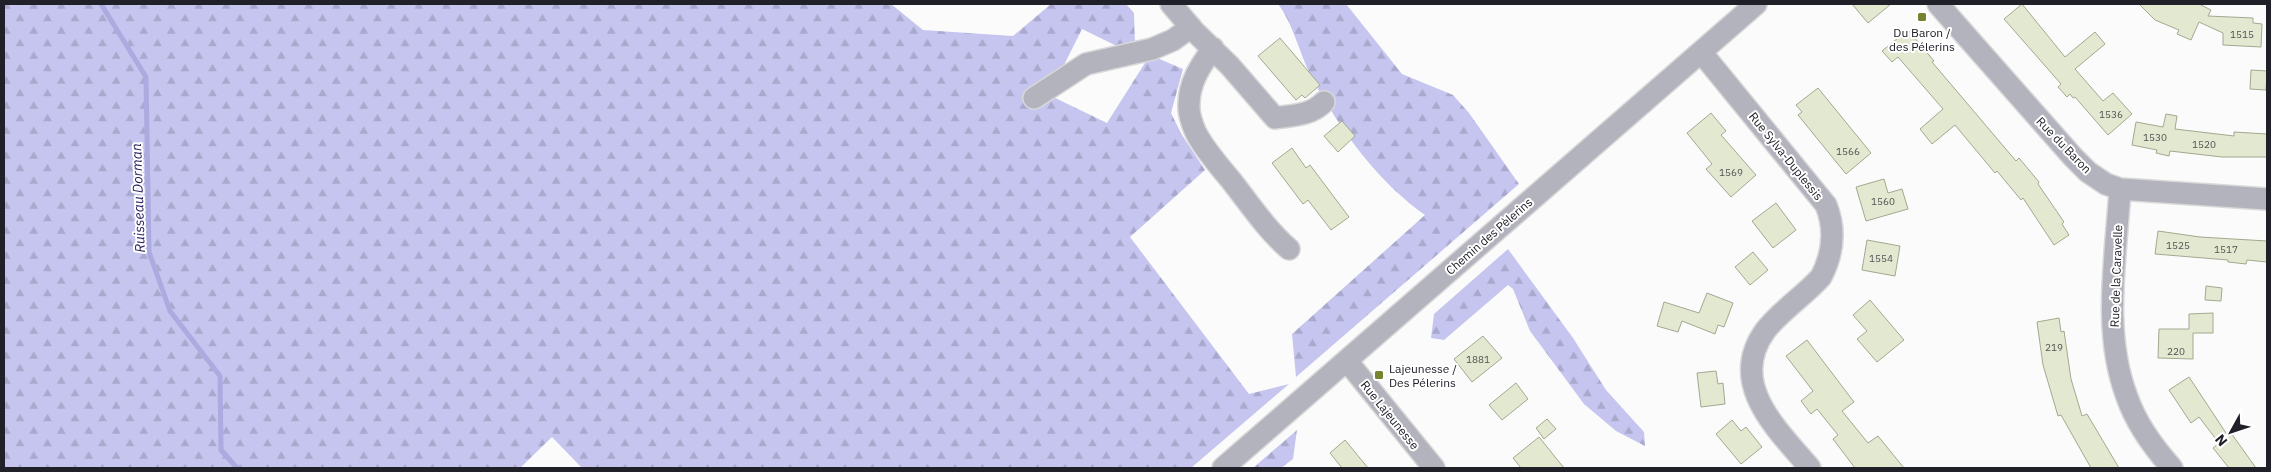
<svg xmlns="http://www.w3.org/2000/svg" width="2271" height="472" font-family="'IBM Plex Sans',sans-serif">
<defs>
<pattern id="forest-firs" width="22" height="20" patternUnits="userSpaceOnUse" patternTransform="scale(1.25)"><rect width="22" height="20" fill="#c5c5ef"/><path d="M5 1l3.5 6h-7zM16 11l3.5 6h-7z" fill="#a9a9cd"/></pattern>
</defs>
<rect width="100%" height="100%" fill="#fbfbfb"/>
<!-- forest -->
<path fill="url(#forest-firs)" d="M 4,4 L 891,4 L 923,30 L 1013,36 L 1051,4 L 1126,4 L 1134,13 L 1135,46 L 1129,52 L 1082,29 L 1049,95 L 1107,123 L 1150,55 L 1183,69 L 1171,113 L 1182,135 L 1205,170 L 1130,237 L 1249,394 L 1289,384 L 1191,468 L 582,468 L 552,437 L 520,468 L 4,468 Z
M 1278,4 L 1346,4 L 1402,74 L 1453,95 L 1469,113 L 1519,184 L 1296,377 L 1292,334 L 1425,215 C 1377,181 1342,132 1313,80 C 1301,58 1293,23 1278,4 Z
M 1508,249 L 1573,338 L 1606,390 L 1644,432 L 1645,446 L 1616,431 L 1584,404 L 1530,331 L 1513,289 L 1508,285 L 1444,340 L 1431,338 L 1434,314 Z
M 1297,430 L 1293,459 L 1281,468 L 1253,468 Z"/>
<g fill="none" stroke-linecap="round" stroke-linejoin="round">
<!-- stream -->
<path stroke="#acabe0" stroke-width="5" d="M 101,4 L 146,77 L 149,252 L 170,311 L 220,376 L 221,450 L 237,468"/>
</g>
<!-- building -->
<path fill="#e3e9d0" stroke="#a3a890" d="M 1852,4 L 1891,4 L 1868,23 Z
M 2022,4 L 2065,57 L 2095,32 L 2105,44 L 2075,69 L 2103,101 L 2113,93 L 2132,114 L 2108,135 L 2075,97 L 2073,98 L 2070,94 L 2067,97 L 2058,87 L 2061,84 L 2004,19 Z
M 2139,4 L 2199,4 L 2211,10 L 2208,16 L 2253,18 L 2253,23 L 2262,24 L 2261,47 L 2223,45 L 2223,33 L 2199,22 L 2191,40 L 2177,34 L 2179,30 L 2155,20 Z
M 1908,30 L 1934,61 L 1932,62 L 2016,161 L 2019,158 L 2039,182 L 2038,184 L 2064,222 L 2062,224 L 2069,235 L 2054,245 L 2023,198 L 2021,200 L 1997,171 L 1995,173 L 1955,125 L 1932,144 L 1920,129 L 1943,109 L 1898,57 L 1892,62 L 1882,51 Z
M 1280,38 L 1320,85 L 1305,98 L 1302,95 L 1296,100 L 1258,56 Z
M 2251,70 L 2267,71 L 2266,90 L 2250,89 Z
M 1818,88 L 1871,153 L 1846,174 L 1798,115 L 1802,112 L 1796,105 Z
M 1711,113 L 1726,131 L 1721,135 L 1756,175 L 1731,197 L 1706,169 L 1712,164 L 1687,133 Z
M 2166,114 L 2177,116 L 2175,129 L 2234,136 L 2234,132 L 2267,134 L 2267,157 L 2222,157 L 2170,151 L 2169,156 L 2156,153 L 2157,150 L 2132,145 L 2136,122 L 2163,127 Z
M 1342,121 L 1355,136 L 1338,152 L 1324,136 Z
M 1292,148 L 1306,168 L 1310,165 L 1349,217 L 1331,230 L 1308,200 L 1303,204 L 1272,163 Z
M 1884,179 L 1888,193 L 1902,189 L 1908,209 L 1866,221 L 1856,187 Z
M 1776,203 L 1796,230 L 1773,248 L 1752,221 Z
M 2158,231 L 2200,237 L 2267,241 L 2267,262 L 2247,260 L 2246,264 L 2228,262 L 2228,260 L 2155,254 Z
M 1867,240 L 1900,246 L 1895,276 L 1862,270 Z
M 1753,252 L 1768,270 L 1750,285 L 1735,267 Z
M 2206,286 L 2222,288 L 2221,301 L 2205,300 Z
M 1707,293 L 1733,303 L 1724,327 L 1718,325 L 1715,334 L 1682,321 L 1678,332 L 1657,326 L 1664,302 L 1699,313 Z
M 1870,300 L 1904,340 L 1877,362 L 1857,339 L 1867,331 L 1853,315 Z
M 2213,313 L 2213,333 L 2193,333 L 2193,359 L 2158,358 L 2159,329 L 2189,329 L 2189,314 Z
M 2059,318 L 2061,332 L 2064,331 L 2071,379 L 2082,416 L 2087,414 L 2119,468 L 2091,468 L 2061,415 L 2058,416 L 2043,365 L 2037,322 Z
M 1483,336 L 1502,358 L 1472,382 L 1454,359 Z
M 1807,340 L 1854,402 L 1842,411 L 1868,443 L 1878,436 L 1904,468 L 1855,468 L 1833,439 L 1838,435 L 1817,409 L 1811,414 L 1801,401 L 1813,391 L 1786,356 Z
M 1716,371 L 1718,384 L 1723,383 L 1725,404 L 1701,407 L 1697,373 Z
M 2189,377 L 2228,436 L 2231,433 L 2256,468 L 2229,468 L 2213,448 L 2219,443 L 2199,417 L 2191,423 L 2169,390 Z
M 1516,383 L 1528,399 L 1502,420 L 1489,405 Z
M 1547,419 L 1556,429 L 1544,439 L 1536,428 Z
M 1732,420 L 1741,431 L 1746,427 L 1762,447 L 1741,464 L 1716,434 Z
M 1539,437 L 1564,468 L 1521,468 L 1513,458 Z
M 1345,440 L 1368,468 L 1342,468 L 1330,453 Z"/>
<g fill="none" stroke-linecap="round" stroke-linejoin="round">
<defs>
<path id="minor" d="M 1171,4 L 1194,31 L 1230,66 L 1275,118 C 1293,115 1310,116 1324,102
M 1938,4 L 2073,157 L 2088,172 L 2106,184 L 2120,189 L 2267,199
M 1213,48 C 1201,65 1189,82 1189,104 C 1188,114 1192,124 1196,133 C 1205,150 1218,165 1230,179 C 1249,203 1266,229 1289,249
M 1701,52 L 1826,205 C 1836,230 1833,254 1821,277 C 1804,296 1780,311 1765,331 C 1727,384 1778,430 1810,468
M 1034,98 L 1086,64 L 1152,49 L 1173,40 L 1191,27
M 2120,189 C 2116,257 2102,332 2127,397 C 2136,423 2154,448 2172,468
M 1347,361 L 1434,468
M 1223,468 L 1756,4"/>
</defs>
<!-- minor casing -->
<use href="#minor" stroke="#d8d8d9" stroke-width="24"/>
<!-- minor -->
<use href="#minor" stroke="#b2b3bd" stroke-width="21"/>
</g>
<!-- markers -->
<g fill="#768431" stroke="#fff" stroke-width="2">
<rect x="1917" y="12" width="10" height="10" rx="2.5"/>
<rect x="1374" y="370" width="10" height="10" rx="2.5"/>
</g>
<g text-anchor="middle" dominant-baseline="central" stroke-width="4" stroke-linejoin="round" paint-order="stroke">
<!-- number labels -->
<g font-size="10" fill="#515253">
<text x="2242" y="34">1515</text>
<text x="2111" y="114">1536</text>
<text x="2155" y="137">1530</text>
<text x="2204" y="144">1520</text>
<text x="1848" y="151">1566</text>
<text x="1731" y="172">1569</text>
<text x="1883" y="201">1560</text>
<text x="2178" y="245">1525</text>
<text x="2226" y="249">1517</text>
<text x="1881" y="258">1554</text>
<text x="2054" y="347">219</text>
<text x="2176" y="351">220</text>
<text x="1478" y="359">1881</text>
</g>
<!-- poi labels -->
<g font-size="12" fill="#202029" stroke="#fff">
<text x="1922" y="32">Du Baron /<tspan x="1922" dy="14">des Pélerins</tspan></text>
<text x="1389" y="368" text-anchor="start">Lajeunesse /<tspan x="1389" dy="14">Des Pélerins</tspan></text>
</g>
<!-- street labels -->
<g font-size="12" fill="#202029" stroke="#fff">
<text transform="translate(2064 145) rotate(46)">Rue du Baron</text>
<text transform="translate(1786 156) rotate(51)">Rue Sylva-Duplessis</text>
<text transform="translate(1489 236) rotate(-41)">Chemin des Pèlerins</text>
<text transform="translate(2116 276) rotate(-88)">Rue de la Caravelle</text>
<text transform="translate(1390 415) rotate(51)">Rue Lajeunesse</text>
</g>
<!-- water labels -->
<g font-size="14" font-style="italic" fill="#2d2462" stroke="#fff">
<text transform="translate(138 198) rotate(-92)">Ruisseau Dorman</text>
</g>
</g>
<!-- border -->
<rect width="2271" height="472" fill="none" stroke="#202029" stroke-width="10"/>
<!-- north arrow -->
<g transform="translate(2231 432) rotate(230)" stroke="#ffffff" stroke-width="4" paint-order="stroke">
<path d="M0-4L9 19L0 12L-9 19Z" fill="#202029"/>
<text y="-8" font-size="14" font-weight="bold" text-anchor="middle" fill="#202029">N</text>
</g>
</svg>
